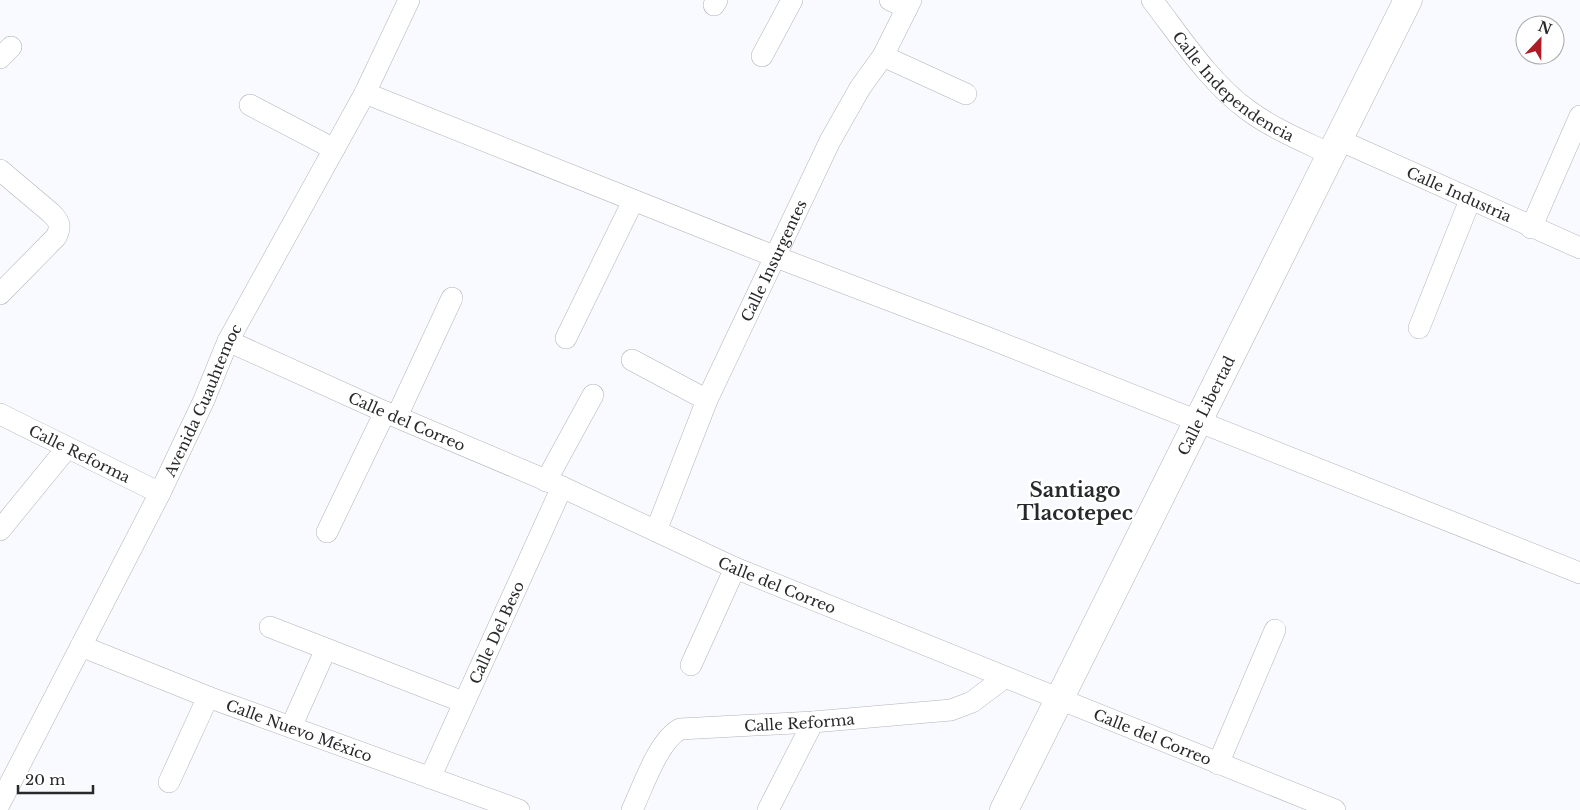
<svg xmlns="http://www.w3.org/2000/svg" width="1580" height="810" font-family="'Libre Baskerville',serif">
<rect width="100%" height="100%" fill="#f9faff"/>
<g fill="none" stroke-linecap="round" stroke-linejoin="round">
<defs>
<g id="minor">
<path d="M 890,0 L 907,8"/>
<path id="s1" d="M 1152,0 C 1182,39 1209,82 1249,111 C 1274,129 1303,141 1330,154"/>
<path d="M 714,5 L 717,0"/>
<path d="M 762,56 L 792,0"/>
<path d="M 883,56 L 966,94"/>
<path d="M 0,58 L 11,47"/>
<path d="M 365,93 L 776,257 L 986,337 L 1580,573"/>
<path d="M 250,105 L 334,149"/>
<path id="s2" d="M 1337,139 L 1580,248"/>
<path d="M 0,170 L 51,213 C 59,221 62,226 56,237 L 0,294"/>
<path d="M 1531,228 L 1580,116"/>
<path d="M 1419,328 L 1470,200"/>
<path d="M 566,338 L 633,201"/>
<path id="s3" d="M 228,341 L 385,412 L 562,487 L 735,568 L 1335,810"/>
<path d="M 632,360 L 707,400"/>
<path id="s4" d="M 0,414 L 160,493"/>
<path d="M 397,416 L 452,298"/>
<path d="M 546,481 L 593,395"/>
<path d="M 0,530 L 67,448"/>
<path id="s5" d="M 656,531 L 707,400 L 830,141 L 860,88 L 883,56 L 911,0"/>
<path d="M 327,532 L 385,412"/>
<path d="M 270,627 L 463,702"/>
<path id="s6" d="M 81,646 L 208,697 L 519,810"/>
<path d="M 691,665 L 735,568"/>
<path d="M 291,727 L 326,649"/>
<path d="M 1218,764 L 1275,630"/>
<path id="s7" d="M 430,778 L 562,487"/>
<path d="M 169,782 L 208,697"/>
<path id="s8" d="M 0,803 L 160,493 L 204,400 L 228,341 L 365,93 L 409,0"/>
<path id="s9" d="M 632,810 C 643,787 658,741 680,729 L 813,722 L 951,710 L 972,702 L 1004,678"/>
<path d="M 768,810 L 813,722"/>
</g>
<g id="secondary">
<path id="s10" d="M 1004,810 L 1408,0"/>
</g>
</defs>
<!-- minor casing -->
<use href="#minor" stroke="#b2b3b9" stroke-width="22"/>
<!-- secondary casing -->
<use href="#secondary" stroke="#b2b3b9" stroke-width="29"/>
<!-- minor -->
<use href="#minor" stroke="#fff" stroke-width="21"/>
<!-- secondary -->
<use href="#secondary" stroke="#fff" stroke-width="28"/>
</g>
<g text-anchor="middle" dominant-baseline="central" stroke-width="5" stroke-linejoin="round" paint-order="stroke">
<!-- street labels -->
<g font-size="15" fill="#28292b" stroke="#fff">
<text stroke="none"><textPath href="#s1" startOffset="120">Calle Independencia</textPath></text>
<text stroke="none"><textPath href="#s2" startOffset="134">Calle Industria</textPath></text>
<text stroke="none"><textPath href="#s5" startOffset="295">Calle Insurgentes</textPath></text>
<text stroke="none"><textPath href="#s8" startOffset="451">Avenida Cuauhtemoc</textPath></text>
<text stroke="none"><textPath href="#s10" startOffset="452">Calle Libertad</textPath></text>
<text stroke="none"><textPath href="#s3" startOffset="196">Calle del Correo</textPath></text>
<text stroke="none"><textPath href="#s4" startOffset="89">Calle Reforma</textPath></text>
<text stroke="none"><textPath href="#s3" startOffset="601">Calle del Correo</textPath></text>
<text stroke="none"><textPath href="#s7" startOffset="160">Calle Del Beso</textPath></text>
<text stroke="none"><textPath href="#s9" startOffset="215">Calle Reforma</textPath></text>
<text stroke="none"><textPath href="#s6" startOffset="234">Calle Nuevo México</textPath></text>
<text stroke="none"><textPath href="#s3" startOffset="1006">Calle del Correo</textPath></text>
</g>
<!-- district labels -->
<g font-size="20" font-weight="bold" fill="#28292b" stroke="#fff">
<text x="1075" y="490">Santiago<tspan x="1075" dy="23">Tlacotepec</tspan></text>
</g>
</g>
<!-- north arrow -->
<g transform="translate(1540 40) rotate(22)"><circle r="24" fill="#ffffff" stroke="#a9a9aa"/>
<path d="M0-4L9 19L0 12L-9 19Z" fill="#ae1b26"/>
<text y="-8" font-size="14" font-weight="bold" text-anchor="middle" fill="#28292b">N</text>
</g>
<!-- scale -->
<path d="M18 785v8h75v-8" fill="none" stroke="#28292b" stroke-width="2.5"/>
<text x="25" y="785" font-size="15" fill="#28292b" stroke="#ffffff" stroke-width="4" paint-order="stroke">20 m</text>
</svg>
